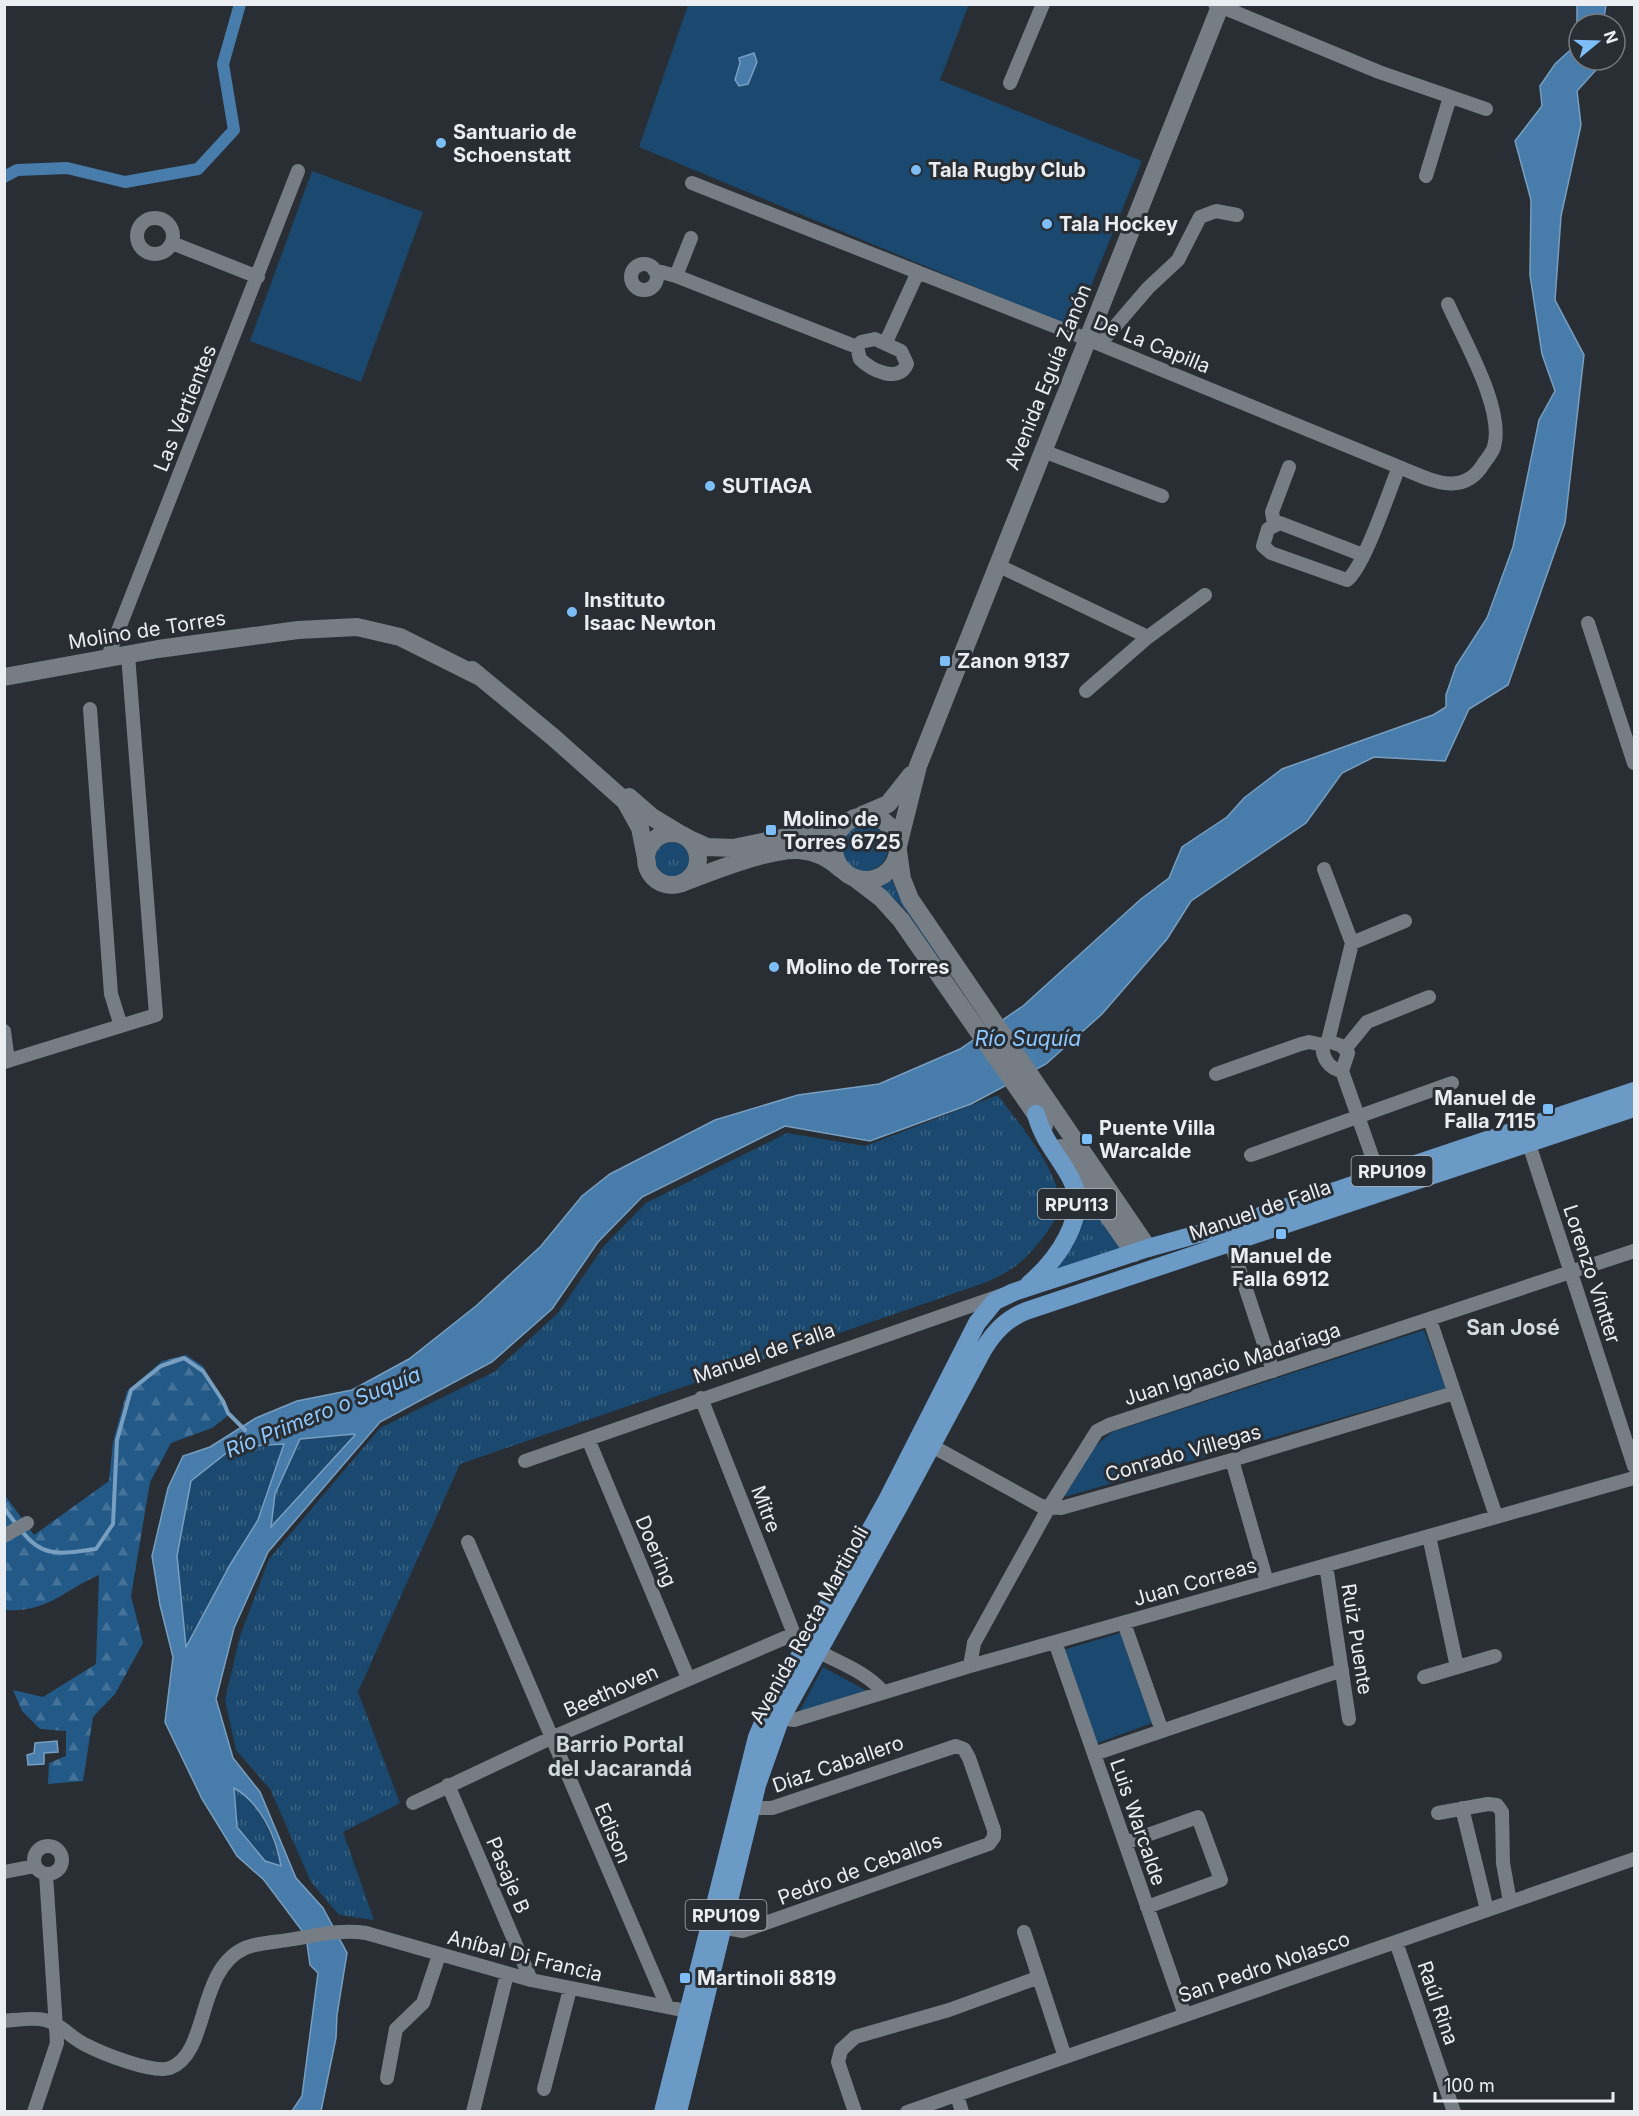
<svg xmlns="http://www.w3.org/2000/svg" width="1639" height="2116" font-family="Inter,sans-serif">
<defs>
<pattern id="grass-tufts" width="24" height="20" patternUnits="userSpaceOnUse" patternTransform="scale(1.5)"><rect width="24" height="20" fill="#1a486e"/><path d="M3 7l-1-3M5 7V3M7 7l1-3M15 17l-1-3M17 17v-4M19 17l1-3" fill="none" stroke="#3b6383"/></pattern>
<pattern id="forest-firs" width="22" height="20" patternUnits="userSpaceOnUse" patternTransform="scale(1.5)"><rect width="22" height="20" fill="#235986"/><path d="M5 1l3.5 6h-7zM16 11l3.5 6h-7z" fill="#437198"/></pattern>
</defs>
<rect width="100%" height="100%" fill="#282e34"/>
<!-- grass -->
<path fill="url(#grass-tufts)" d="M842 848a23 23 0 1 1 46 0a23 23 0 1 1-46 0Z
M655 859a17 17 0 1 1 34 0a17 17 0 1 1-34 0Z
M 892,880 L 900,898 L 960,989 L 903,907 L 881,887 Z
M 998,1095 C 1017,1122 1059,1169 1059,1203 C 1059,1216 1049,1230 1041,1240 C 1021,1264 1016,1268 987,1282 L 460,1464 L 358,1692 L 400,1803 L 343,1832 L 374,1920 L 339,1915 L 311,1882 L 270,1789 L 236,1750 L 225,1700 L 240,1636 L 269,1559 L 380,1428 L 494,1372 L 558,1313 L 604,1246 L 646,1203 L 787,1133 L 865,1146 Z
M 1086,1199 L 1124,1248 L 1049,1274 L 1082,1222 Z
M 355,1434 L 271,1528 L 275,1494 L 300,1439 Z
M 284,1444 L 258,1520 L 230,1565 L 186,1648 L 177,1556 L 191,1481 L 234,1447 Z
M 234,1788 C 263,1804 271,1836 282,1866 L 265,1861 L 237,1827 Z"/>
<!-- forest -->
<path fill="url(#forest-firs)" d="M 186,1355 L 203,1366 L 230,1414 L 212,1428 L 171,1443 L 150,1482 L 131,1596 L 143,1643 L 115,1694 L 93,1717 L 83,1781 L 48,1784 L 49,1763 L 66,1756 L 66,1731 L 40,1729 L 22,1711 L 13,1690 L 43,1697 L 96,1664 L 99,1575 C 64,1590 47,1613 5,1610 L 4,1494 L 34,1535 L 109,1481 L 113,1442 L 127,1391 L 162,1361 Z"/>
<!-- park -->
<path fill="#1a486e" d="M 969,4 L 940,80 L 1142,161 L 1074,328 L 639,147 L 688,5 Z
M 312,171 L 423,212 L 361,382 L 250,341 Z
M 1424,1330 L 1446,1388 L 1064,1497 L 1093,1448 L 1112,1432 Z
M 1120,1633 L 1152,1723 L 1095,1744 L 1063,1650 Z
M 823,1667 L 867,1691 L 799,1712 Z"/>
<!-- water -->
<path fill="#477cab" stroke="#789ec0" stroke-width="1.5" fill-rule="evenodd" d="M 1577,5 L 1606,5 L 1603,24 L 1579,24 L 1579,60 L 1598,60 L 1596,70 L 1577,91 L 1581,125 L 1561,216 L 1555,300 L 1584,355 L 1565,523 L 1508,685 L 1469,709 L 1445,761 L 1374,757 L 1342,773 L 1306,823 L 1191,901 L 1167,939 L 1102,1014 L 1046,1064 L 971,1104 L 870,1141 L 785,1126 L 642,1197 L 598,1242 L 552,1309 L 492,1362 L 380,1422 L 268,1552 L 234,1628 L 216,1699 L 233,1758 L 260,1792 L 296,1878 L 323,1908 L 347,1953 L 337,2015 L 336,2038 L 321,2111 L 292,2111 L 302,2096 L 318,1973 L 310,1965 L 306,1936 L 264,1880 L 237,1856 L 202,1799 L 165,1722 L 173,1657 L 160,1605 L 152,1556 L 168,1488 L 183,1456 L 210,1447 L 256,1418 L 297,1401 L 352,1390 L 409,1359 L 476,1306 L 541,1246 L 582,1196 L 610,1174 L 715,1120 L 798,1095 L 879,1084 L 960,1049 L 1023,1006 L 1141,899 L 1169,878 L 1182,847 L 1227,817 L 1244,798 L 1282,769 L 1433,715 L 1446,707 L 1446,695 L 1456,666 L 1487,618 L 1513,547 L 1539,420 L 1555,391 L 1542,354 L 1530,275 L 1531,200 L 1515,141 L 1542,106 L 1540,86 L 1555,64 L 1577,44 ZM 354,1434 L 355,1435 L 271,1527 L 275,1494 L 300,1439 ZM 284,1444 L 258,1520 L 230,1565 L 186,1647 L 177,1556 L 191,1481 L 234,1447 ZM 234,1788 C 261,1803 276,1837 281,1866 L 265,1861 L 237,1827 Z
M 754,53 L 757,62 L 748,84 L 739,86 L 735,80 L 740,63 L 739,58 Z
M 57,1741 L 58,1752 L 44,1753 L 44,1764 L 28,1765 L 27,1755 L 34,1753 L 35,1743 Z"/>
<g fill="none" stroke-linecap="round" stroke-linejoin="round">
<!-- stream -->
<path stroke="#789ec0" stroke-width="4" d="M 4,1508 L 16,1524
M 21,1530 C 43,1560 63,1553 96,1549 L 113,1524 L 117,1440 L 131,1390 L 161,1366 L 184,1358 L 203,1371 L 223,1401 L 228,1413 L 245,1430"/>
<!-- canal -->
<path stroke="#477cab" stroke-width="12" d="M 4,177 L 17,170 L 67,168 L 125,182 L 198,169 L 234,130 L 223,64 L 240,4"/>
<!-- street -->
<path stroke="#767d84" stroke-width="14" d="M 1215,4 L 1379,72 L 1486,109
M 1010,83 L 1043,4
M 1426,176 L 1450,97
M 692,183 L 1087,339 L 1399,467 C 1429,479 1463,499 1484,463 C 1487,459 1492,453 1494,447 C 1505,409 1463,339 1448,304
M137 236a18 18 0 1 1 36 0a18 18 0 1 1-36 0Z
M 172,243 L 258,277
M631 277a13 13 0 1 1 26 0a13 13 0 1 1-26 0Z
M 654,270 L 676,276 L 857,347
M 676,276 L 691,238
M 875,339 L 901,351 L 907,364 C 899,384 871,370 860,359 L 857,347 L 861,342 Z
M 886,342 L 918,272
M 1100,344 L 1148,288 L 1178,260 L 1200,217 L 1216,211 L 1237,215
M 1043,451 L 1162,496
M 1274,524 L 1272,512 L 1289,467
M 1363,555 L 1280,523 L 1268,529 L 1263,546 L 1271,553 L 1347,580 C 1364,568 1389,491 1399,467
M 997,565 L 1148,637
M 1588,623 L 1634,763
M 107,659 L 298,171
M 1086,691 L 1148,637 L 1205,595
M 90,709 L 111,994 L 121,1026
M 1324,869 L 1352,943 L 1328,1041
M 1352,943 L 1405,921
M 4,1031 L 8,1061
M 1328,1041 L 1342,1046 L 1348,1053 L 1342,1071 C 1329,1069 1321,1057 1323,1044 Z
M 1345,1049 L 1367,1022 L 1429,997
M 4,1062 L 156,1015 L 128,655
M 1342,1071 L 1379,1176
M 1216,1074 L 1301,1044 L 1309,1042 L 1323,1045
M 1526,1135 L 1634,1466
M 1251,1155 L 1452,1083
M 1231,1244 L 1273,1371
M 1430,1320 L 1496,1516
M 701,1398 L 794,1634 C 820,1659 861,1665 883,1692
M 588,1439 L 688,1678
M 932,1446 L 1041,1506 L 1061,1508 L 1232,1460 L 1454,1393
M 1232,1460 L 1267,1582
M 525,1461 L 1002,1295
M 4,1536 L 27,1523
M 1429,1536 L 1457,1667
M 468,1542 L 667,2006
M 1326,1565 L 1349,1719
M 1124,1623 L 1162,1731
M 1055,1642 L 1185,2015
M 970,1666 L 974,1643 L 1048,1509 L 1097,1431 L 1109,1425 L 1634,1251
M 1424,1677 L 1495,1656
M 772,1717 L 794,1720 L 970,1666 L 1634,1478
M 1094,1754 L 1342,1670
M 448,1785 L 531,1980
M 413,1803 L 551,1738 L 794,1634
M 1462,1808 L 1487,1910
M 1438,1813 L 1488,1804 L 1497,1805 L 1502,1812 L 1503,1863 L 1510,1902
M 1125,1843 L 1198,1817 L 1221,1880 L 1147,1907
M34 1860a14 14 0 1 1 28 0a14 14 0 1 1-28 0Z
M 4,1872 L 35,1866
M 715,1926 L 743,1931 L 989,1844 L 994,1837 L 994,1830 L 969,1758 L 964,1749 L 956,1746 L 772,1808 L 744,1808
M 1024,1932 L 1065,2057
M 1396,1942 L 1454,2112
M 4,2021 C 17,2020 33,2017 45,2020 C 61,2024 70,2037 84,2044 C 101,2053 153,2074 170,2068 C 210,2053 196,1970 245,1948 C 259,1942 279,1942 294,1939 C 318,1935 342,1929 366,1933 L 531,1980 L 697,2013
M 387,2078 L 396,2029 L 423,2003 L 439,1955
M 544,2089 L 570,1989
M 957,2095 L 962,2112
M 34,2112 L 57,2043 L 46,1874
M 473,2112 L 507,1974
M 855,2112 L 838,2062 L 841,2050 L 855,2037 L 949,2010 L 1037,1978
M 907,2112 L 1634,1859"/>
<!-- secondary -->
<path stroke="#767d84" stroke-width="18" d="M 472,670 L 553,737 L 625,801 L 640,828 L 647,863
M 4,677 L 158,649 L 298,630 L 357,627 L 400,637 L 480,677
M 629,797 L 652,817 L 680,834
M 862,815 L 888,804 L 911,775
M834 848a32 32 0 1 1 64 0a32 32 0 1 1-64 0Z
M646 859a26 26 0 1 1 52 0a26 26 0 1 1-52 0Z
M 687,838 L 707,847 L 733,848 L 820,830 L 847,821
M 898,846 L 918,766 L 1221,4
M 898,851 L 902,879 L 910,899 L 1148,1248
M 855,878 L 881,898 L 901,920 L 1044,1126
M 682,883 C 711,872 770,848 799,850 C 816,851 829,858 841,869
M 1061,1148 L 1134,1253"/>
<!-- primary -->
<path stroke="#6a9ac5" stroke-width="18" d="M 1029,1284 C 1056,1261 1090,1216 1071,1179 C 1059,1156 1042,1139 1036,1114
M 663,2112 L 757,1737 L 766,1716 L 886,1502 L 977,1323 L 995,1301 L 1014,1292 L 1148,1248 L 1245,1221 L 1634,1091
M 678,2112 L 757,1785 L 780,1720 L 898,1508 L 983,1350 C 994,1332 1006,1319 1026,1311 L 1634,1108"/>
</g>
<!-- markers -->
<g fill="#7dbef9" stroke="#282e34" stroke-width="2">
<circle cx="441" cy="143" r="6"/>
<circle cx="916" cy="170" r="6"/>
<circle cx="1047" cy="224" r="6"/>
<circle cx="710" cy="486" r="6"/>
<circle cx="572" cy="612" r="6"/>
<rect x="939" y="655" width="12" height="12" rx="3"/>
<rect x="765" y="824" width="12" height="12" rx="3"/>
<circle cx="774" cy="967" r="6"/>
<rect x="1542" y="1103" width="12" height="12" rx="3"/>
<rect x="1081" y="1133" width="12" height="12" rx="3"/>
<rect x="1275" y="1228" width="12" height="12" rx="3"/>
<rect x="679" y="1972" width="12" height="12" rx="3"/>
</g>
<g text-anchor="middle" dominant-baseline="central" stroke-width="6" stroke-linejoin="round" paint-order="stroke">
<!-- shield labels -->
<g fill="#282e34" stroke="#b0b4b9" stroke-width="1.5">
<rect x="1351.5" y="1156" width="81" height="30" rx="4.5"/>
<rect x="1038" y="1189" width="78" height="30" rx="4.5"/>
<rect x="685.5" y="1900" width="81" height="30" rx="4.5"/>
</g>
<g font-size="18" font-weight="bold" fill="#eaeef2">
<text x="1392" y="1171">RPU109</text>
<text x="1077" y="1204">RPU113</text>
<text x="726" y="1915">RPU109</text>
</g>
<!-- poi labels -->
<g font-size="20" font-weight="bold" fill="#eaeef2" stroke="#282e34" text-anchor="start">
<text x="453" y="132">Santuario de<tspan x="453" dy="23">Schoenstatt</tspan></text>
<text x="928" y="170">Tala Rugby Club</text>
<text x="1059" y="224">Tala Hockey</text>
<text x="722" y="486">SUTIAGA</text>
<text x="584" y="600">Instituto<tspan x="584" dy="23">Isaac Newton</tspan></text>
<text x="957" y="661">Zanon 9137</text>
<text x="783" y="819">Molino de<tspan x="783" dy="23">Torres 6725</tspan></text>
<text x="786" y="967">Molino de Torres</text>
<text x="1536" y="1098" text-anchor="end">Manuel de<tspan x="1536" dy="23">Falla 7115</tspan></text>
<text x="1099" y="1128">Puente Villa<tspan x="1099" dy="23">Warcalde</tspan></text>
<text x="1281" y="1256" text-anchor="middle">Manuel de<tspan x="1281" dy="23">Falla 6912</tspan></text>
<text x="697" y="1978">Martinoli 8819</text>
</g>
<!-- street labels -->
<g font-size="20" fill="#eaeef2" stroke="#282e34">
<text transform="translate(1152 344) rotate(22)">De La Capilla</text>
<text transform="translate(1048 377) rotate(-68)">Avenida Eguía Zanón</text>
<text transform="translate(185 408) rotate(-68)">Las Vertientes</text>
<text transform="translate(147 630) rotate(-9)">Molino de Torres</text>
<text transform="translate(1260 1210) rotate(-19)">Manuel de Falla</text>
<text transform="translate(1592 1274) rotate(72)">Lorenzo Vintter</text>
<text transform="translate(764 1353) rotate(-19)">Manuel de Falla</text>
<text transform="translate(1232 1364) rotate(-18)">Juan Ignacio Madariaga</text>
<text transform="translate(1183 1453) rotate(-16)">Conrado Villegas</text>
<text transform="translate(766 1509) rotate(69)">Mitre</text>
<text transform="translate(656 1551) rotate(67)">Doering</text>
<text transform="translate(1195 1582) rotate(-16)">Juan Correas</text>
<text transform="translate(809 1625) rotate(-61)">Avenida Recta Martinoli</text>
<text transform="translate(1357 1639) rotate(81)">Ruiz Puente</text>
<text transform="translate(611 1691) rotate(-24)">Beethoven</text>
<text transform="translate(838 1764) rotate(-19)">Díaz Caballero</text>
<text transform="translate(1138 1822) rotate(71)">Luis Warcalde</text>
<text transform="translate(613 1833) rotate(67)">Edison</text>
<text transform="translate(860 1869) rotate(-20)">Pedro de Ceballos</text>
<text transform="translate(508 1875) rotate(67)">Pasaje B</text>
<text transform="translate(525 1956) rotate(14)">Aníbal Di Francia</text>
<text transform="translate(1264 1967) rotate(-19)">San Pedro Nolasco</text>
<text transform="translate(1438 2003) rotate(71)">Raúl Rina</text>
</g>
<!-- water labels -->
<g font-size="21" font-style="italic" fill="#8cc8fe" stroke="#282e34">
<text x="1028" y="1038">Río Suquía</text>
<text transform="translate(323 1412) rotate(-22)">Río Primero o Suquía</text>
</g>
<!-- neighbourhood labels -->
<g font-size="21" font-weight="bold" fill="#d1d9e0" stroke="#282e34">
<text x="1513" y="1327">San José</text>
<text x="620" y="1744">Barrio Portal<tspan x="620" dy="24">del Jacarandá</tspan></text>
</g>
</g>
<!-- border -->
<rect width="1639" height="2116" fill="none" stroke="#eaeef2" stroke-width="12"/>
<!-- north arrow -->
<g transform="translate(1597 42) rotate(71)"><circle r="28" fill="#282e34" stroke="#767b80" stroke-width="1.5"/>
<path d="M0-4.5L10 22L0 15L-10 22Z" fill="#7dbef9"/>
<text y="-9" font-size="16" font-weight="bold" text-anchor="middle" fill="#eaeef2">N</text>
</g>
<!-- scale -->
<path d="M1435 2092v9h178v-9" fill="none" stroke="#eaeef2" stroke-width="3"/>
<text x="1444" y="2092" font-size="18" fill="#eaeef2" stroke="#282e34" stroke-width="4.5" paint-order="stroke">100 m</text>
</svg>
